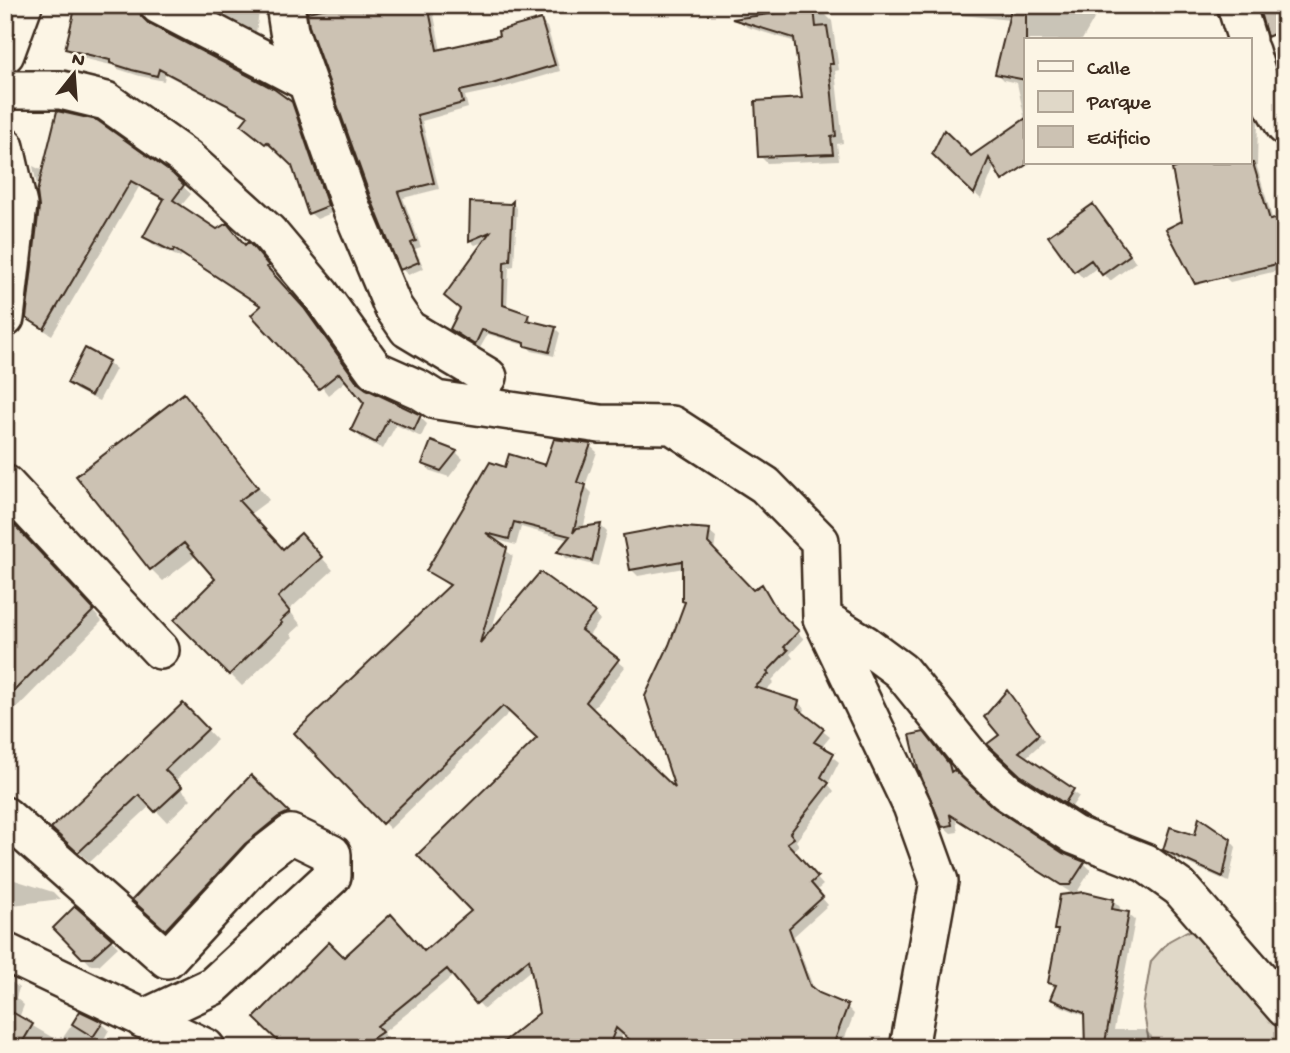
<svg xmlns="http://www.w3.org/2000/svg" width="1290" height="1053" font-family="'Gochi Hand',sans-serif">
<rect width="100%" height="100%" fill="#fcf5e5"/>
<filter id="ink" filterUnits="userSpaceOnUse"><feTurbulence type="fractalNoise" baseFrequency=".0143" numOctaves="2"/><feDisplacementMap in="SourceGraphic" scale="14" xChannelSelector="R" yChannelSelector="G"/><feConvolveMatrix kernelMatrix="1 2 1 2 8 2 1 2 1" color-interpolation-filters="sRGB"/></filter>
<g filter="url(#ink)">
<!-- green -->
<path fill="#e0d8c8" stroke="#8e8173" stroke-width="2" d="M 1187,931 L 1225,942 L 1285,994 L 1285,1048 L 1150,1048 L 1143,1008 L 1151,961 L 1169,941 Z"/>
<!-- shadow -->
<path fill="#0003" d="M 202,5 L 260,5 L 256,33 Z
M 308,5 L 432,5 L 441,51 L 501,37 L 540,21 L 547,27 L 560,71 L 498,89 L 465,96 L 468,108 L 422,121 L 439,189 L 403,198 L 421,247 L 415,249 L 424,268 L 408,275 L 402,269 L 311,25 Z
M 744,5 L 798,5 L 824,13 L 832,21 L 839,70 L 835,71 L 843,143 L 837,144 L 839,160 L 767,163 L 760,156 L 804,99 L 796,42 L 747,27 L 739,20 Z
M 947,5 L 1102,5 L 1082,40 L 1026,40 L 1026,163 L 1031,163 L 1006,179 L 995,165 L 981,199 L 934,154 L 971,158 L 1025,120 L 1017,83 L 1004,80 L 997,73 L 1010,20 L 953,14 Z
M 138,12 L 148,24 L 291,104 L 298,111 L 334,212 L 317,219 L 310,213 L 294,166 L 274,147 L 273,149 L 250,132 L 249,118 L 165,74 L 164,81 L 140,76 L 118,69 L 115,66 L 74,56 L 67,49 Z
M 1250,107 L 1258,119 L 1257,167 L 1273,221 L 1285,219 L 1285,269 L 1230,282 L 1173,227 L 1184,222 L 1177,163 L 1250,163 Z
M 33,166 L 43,171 L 172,176 L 191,194 L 180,207 L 260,256 L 275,274 L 273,276 L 312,318 L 363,388 L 420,417 L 427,424 L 421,437 L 396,425 L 383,449 L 361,438 L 354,430 L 367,403 L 347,380 L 328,395 L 262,308 L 182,255 L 181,258 L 153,245 L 146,237 L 165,201 L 139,187 L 52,335 L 36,325 L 28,318 L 41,207 Z
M 472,204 L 511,206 L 513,204 L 517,208 L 514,266 L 509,267 L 507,308 L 528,315 L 533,323 L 555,328 L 560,333 L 554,356 L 532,351 L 527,346 L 488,334 L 480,348 L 452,329 L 462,310 L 486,241 L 475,245 L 470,240 Z
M 1093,206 L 1136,262 L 1110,281 L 1098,267 L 1083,278 L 1076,271 Z
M 86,351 L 108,362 L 116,369 L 99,401 L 76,390 L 69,383 Z
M 184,395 L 196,408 L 269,500 L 250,514 L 284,551 L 313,548 L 333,570 L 289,610 L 301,625 L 291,634 L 293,637 L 242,686 L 176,620 L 218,579 L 197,555 L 163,581 L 151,569 Z
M 432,443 L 456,452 L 463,459 L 449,477 L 431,471 L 424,464 Z
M 590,446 L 597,452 L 585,486 L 592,493 L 583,529 L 601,526 L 607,532 L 598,566 L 566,558 L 560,551 L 569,540 L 521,527 L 516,545 L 490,538 L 513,556 L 491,632 L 594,613 L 600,620 L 588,637 L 625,667 L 592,710 L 679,794 L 671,646 L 687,603 L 684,568 L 638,576 L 631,569 L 709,531 L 716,537 L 714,551 L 752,592 L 761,586 L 768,593 L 783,618 L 804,639 L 790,654 L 793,658 L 772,680 L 774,682 L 764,692 L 798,702 L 805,709 L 803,715 L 830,737 L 821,748 L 839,762 L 828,784 L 834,791 L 796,841 L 799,845 L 792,851 L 823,885 L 816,891 L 828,905 L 794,936 L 815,992 L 847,1007 L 854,1014 L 841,1048 L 641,1048 L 623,1033 L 617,1048 L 499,1048 L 541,1013 L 533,968 L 484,1009 L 454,975 L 383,1033 L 387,1039 L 374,1048 L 287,1048 L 344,959 L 425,953 L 474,911 L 540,739 L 511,711 L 390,829 L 296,733 L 450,587 L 428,571 L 507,470 L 546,467 Z
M 5,517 L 102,621 L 5,720 Z
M 1013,698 L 1044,741 L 1025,758 L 1079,796 L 1071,808 L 1028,781 L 990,744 L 1001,735 Z
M 183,705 L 217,740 L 174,782 L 191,799 L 167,822 L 151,805 L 90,862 L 64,839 Z
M 931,742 L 956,773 L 992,809 L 1062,854 L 1084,863 L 1091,870 L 1077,892 L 1070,892 L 956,820 L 958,832 L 951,833 L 943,826 Z
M 251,777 L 298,823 L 177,939 L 145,910 Z
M 1196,837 L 1230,840 L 1236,847 L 1229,882 L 1171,856 L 1165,849 Z
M 5,877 L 53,892 L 60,899 L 5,906 Z
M 1113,900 L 1120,907 L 1119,912 L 1128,914 L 1135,920 L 1114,1030 L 1145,1030 L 1152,1036 L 1152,1048 L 1086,1048 L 1085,1016 L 1058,1005 L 1052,999 L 1056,989 L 1050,983 L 1059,932 L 1056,929 Z
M 55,928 L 111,940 L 118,947 L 99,965 L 91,965 Z
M 5,977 L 19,988 L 16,998 L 24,1005 L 19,1018 L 60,1042 L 80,1013 L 103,1024 L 109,1030 L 99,1048 L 5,1048 Z"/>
<!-- building -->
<path fill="#ccc2b3" stroke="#3b2a1e" stroke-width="2" d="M 76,5 L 138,5 L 141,16 L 149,24 L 274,89 L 292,102 L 328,206 L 308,214 L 292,166 L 267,142 L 265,144 L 241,125 L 248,116 L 159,69 L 157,76 L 132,70 L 110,63 L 110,60 L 65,49 Z
M 343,5 L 428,5 L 437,50 L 499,36 L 498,31 L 541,19 L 555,65 L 492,84 L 460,91 L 463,103 L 417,115 L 434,183 L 398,192 L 416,241 L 411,243 L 419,262 L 400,270 L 371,199 L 309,26 L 307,12 Z
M 1012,5 L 1026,5 L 1026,80 L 995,74 Z
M 1258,5 L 1285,5 L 1285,29 L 1267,37 Z
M 814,8 L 816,27 L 827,26 L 833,64 L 829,64 L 836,136 L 831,137 L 833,154 L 758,157 L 755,101 L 802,98 L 794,38 L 732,19 Z
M 57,111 L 97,120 L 173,174 L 184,185 L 173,200 L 217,229 L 227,223 L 245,245 L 248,242 L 253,247 L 269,266 L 267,267 L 304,308 L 358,383 L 366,389 L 421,415 L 414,430 L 388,419 L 376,443 L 351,430 L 364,403 L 339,373 L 319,389 L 251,315 L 261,306 L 174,249 L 173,252 L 143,237 L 164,199 L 131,181 L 44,329 L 26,318 L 39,207 L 37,192 Z
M 1026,118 L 1026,165 L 1002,181 L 989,158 L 974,194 L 932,154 L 944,130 L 971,156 Z
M 1175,163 L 1253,163 L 1270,220 L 1285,217 L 1285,262 L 1195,284 L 1166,229 L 1182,221 L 1172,169 L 1176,168 Z
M 513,201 L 510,261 L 504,262 L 503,305 L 529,314 L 527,320 L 556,327 L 549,352 L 525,346 L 525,343 L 482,330 L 475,345 L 450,329 L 460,309 L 444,296 L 490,232 L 469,241 L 470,202 L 510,204 Z
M 1093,204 L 1130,255 L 1102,275 L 1091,260 L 1074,272 L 1048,236 Z
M 85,348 L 109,361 L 91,396 L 67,383 Z
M 184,393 L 258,487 L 239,501 L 283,549 L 301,533 L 322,557 L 278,597 L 290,612 L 280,621 L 282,623 L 229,675 L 174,620 L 215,579 L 184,543 L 150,570 L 76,476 Z
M 554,439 L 591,444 L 577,482 L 586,485 L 573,533 L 577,528 L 601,524 L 592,561 L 557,552 L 570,536 L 514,522 L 509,539 L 486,533 L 507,548 L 480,643 L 540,572 L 595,612 L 581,630 L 619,659 L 586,702 L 675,788 L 645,696 L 669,645 L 685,602 L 682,601 L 682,561 L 630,570 L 623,535 L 671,526 L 710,529 L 708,543 L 753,590 L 762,584 L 777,610 L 799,631 L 784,647 L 788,650 L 767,672 L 769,674 L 755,687 L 799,701 L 797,708 L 824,729 L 814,742 L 834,753 L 821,777 L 829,783 L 790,833 L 794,838 L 787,843 L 818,877 L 811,883 L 823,897 L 789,928 L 810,986 L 819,993 L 848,1005 L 832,1048 L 639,1048 L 616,1028 L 608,1048 L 496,1048 L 539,1013 L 529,959 L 476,1004 L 447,969 L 377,1026 L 382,1032 L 358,1048 L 285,1048 L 254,1018 L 329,942 L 344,957 L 391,914 L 424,951 L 471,911 L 417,855 L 537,738 L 503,706 L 382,824 L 294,733 L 450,585 L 426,571 L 490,462 L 505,467 L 509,454 L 545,465 Z
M 431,441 L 457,451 L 441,471 L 422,464 Z
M 5,515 L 94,610 L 5,700 Z
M 1007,690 L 1039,734 L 1019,752 L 1074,789 L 1065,803 L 1089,819 L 1020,775 L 987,744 L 999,735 L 984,717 Z
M 183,703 L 208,729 L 165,770 L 182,787 L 155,812 L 139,795 L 78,853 L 51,828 Z
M 924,732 L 949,764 L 951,772 L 954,770 L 993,807 L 1063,853 L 1085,862 L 1070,885 L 1061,885 L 950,815 L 952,825 L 942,827 L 918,769 L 910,735 Z
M 251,775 L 289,812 L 278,817 L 245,844 L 165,930 L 132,900 Z
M 1199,817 L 1231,839 L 1223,877 L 1163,850 L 1170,827 L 1195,835 Z
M 1084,892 L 1114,899 L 1112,909 L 1129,912 L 1104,1048 L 1085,1048 L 1084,1013 L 1050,999 L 1056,985 L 1048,983 L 1058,930 L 1054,930 L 1060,895 Z
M 75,906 L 112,939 L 91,958 L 82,958 L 53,928 Z
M 5,1008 L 33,1024 L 19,1048 L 5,1048 Z
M 80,1011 L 103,1022 L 93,1037 L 72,1024 Z"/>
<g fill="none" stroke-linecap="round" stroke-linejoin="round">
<defs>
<path id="street" d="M 159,5 L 307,82
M 285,5 L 289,31 L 351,207 L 393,307 L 408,329 L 488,377
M 1236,5 L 1247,40
M 1250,51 L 1258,78 L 1285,126
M 5,54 L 23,5
M 5,90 L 61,90 L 106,101 L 186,158 L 268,232 L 321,295 L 375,370 L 420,390 L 436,400 L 600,424 L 672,425 L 765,485 L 820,541 L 822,618 L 866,645 L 901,671 L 974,761 L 1007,792 L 1074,835 L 1145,863 L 1180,888 L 1285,1008
M 5,147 L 18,205 L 5,318
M 5,484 L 160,650
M 822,618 L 912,806 L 939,881 L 909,1048
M 5,816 L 167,959 L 260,858 L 291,834 L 332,854 L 332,876 L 213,986 L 143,1019
M 5,952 L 206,1048"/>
</defs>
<!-- street casing -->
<use href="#street" stroke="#3b2a1e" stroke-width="42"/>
<!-- street -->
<use href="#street" stroke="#fcf5e5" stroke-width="37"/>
</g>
</g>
<!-- margin -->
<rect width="1290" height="1053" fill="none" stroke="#fcf5e5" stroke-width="28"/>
<rect x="14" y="14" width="1262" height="1025" fill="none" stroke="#3b2a1e" stroke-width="2.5" filter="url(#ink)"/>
<!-- legend -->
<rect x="1024" y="38" width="228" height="126" fill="#fcf5e5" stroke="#afa495" stroke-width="2"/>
<rect x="1038" y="61" width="35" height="10" fill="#fcf5e5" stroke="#afa495" stroke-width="2"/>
<text x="1087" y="74" font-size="21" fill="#3b2a1e">Calle</text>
<rect x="1038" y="91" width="35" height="21" fill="#e0d8c8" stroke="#afa495" stroke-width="2"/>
<text x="1087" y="108" font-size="21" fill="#3b2a1e">Parque</text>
<rect x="1038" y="126" width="35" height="21" fill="#ccc2b3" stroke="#afa495" stroke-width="2"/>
<text x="1087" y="144" font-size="21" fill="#3b2a1e">Edificio</text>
<!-- north arrow -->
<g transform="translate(74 74) rotate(17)" stroke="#fcf5e5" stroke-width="5" paint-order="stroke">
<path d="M0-5L12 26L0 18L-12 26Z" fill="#3b2a1e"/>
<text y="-10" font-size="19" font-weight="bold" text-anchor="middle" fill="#3b2a1e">N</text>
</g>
</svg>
